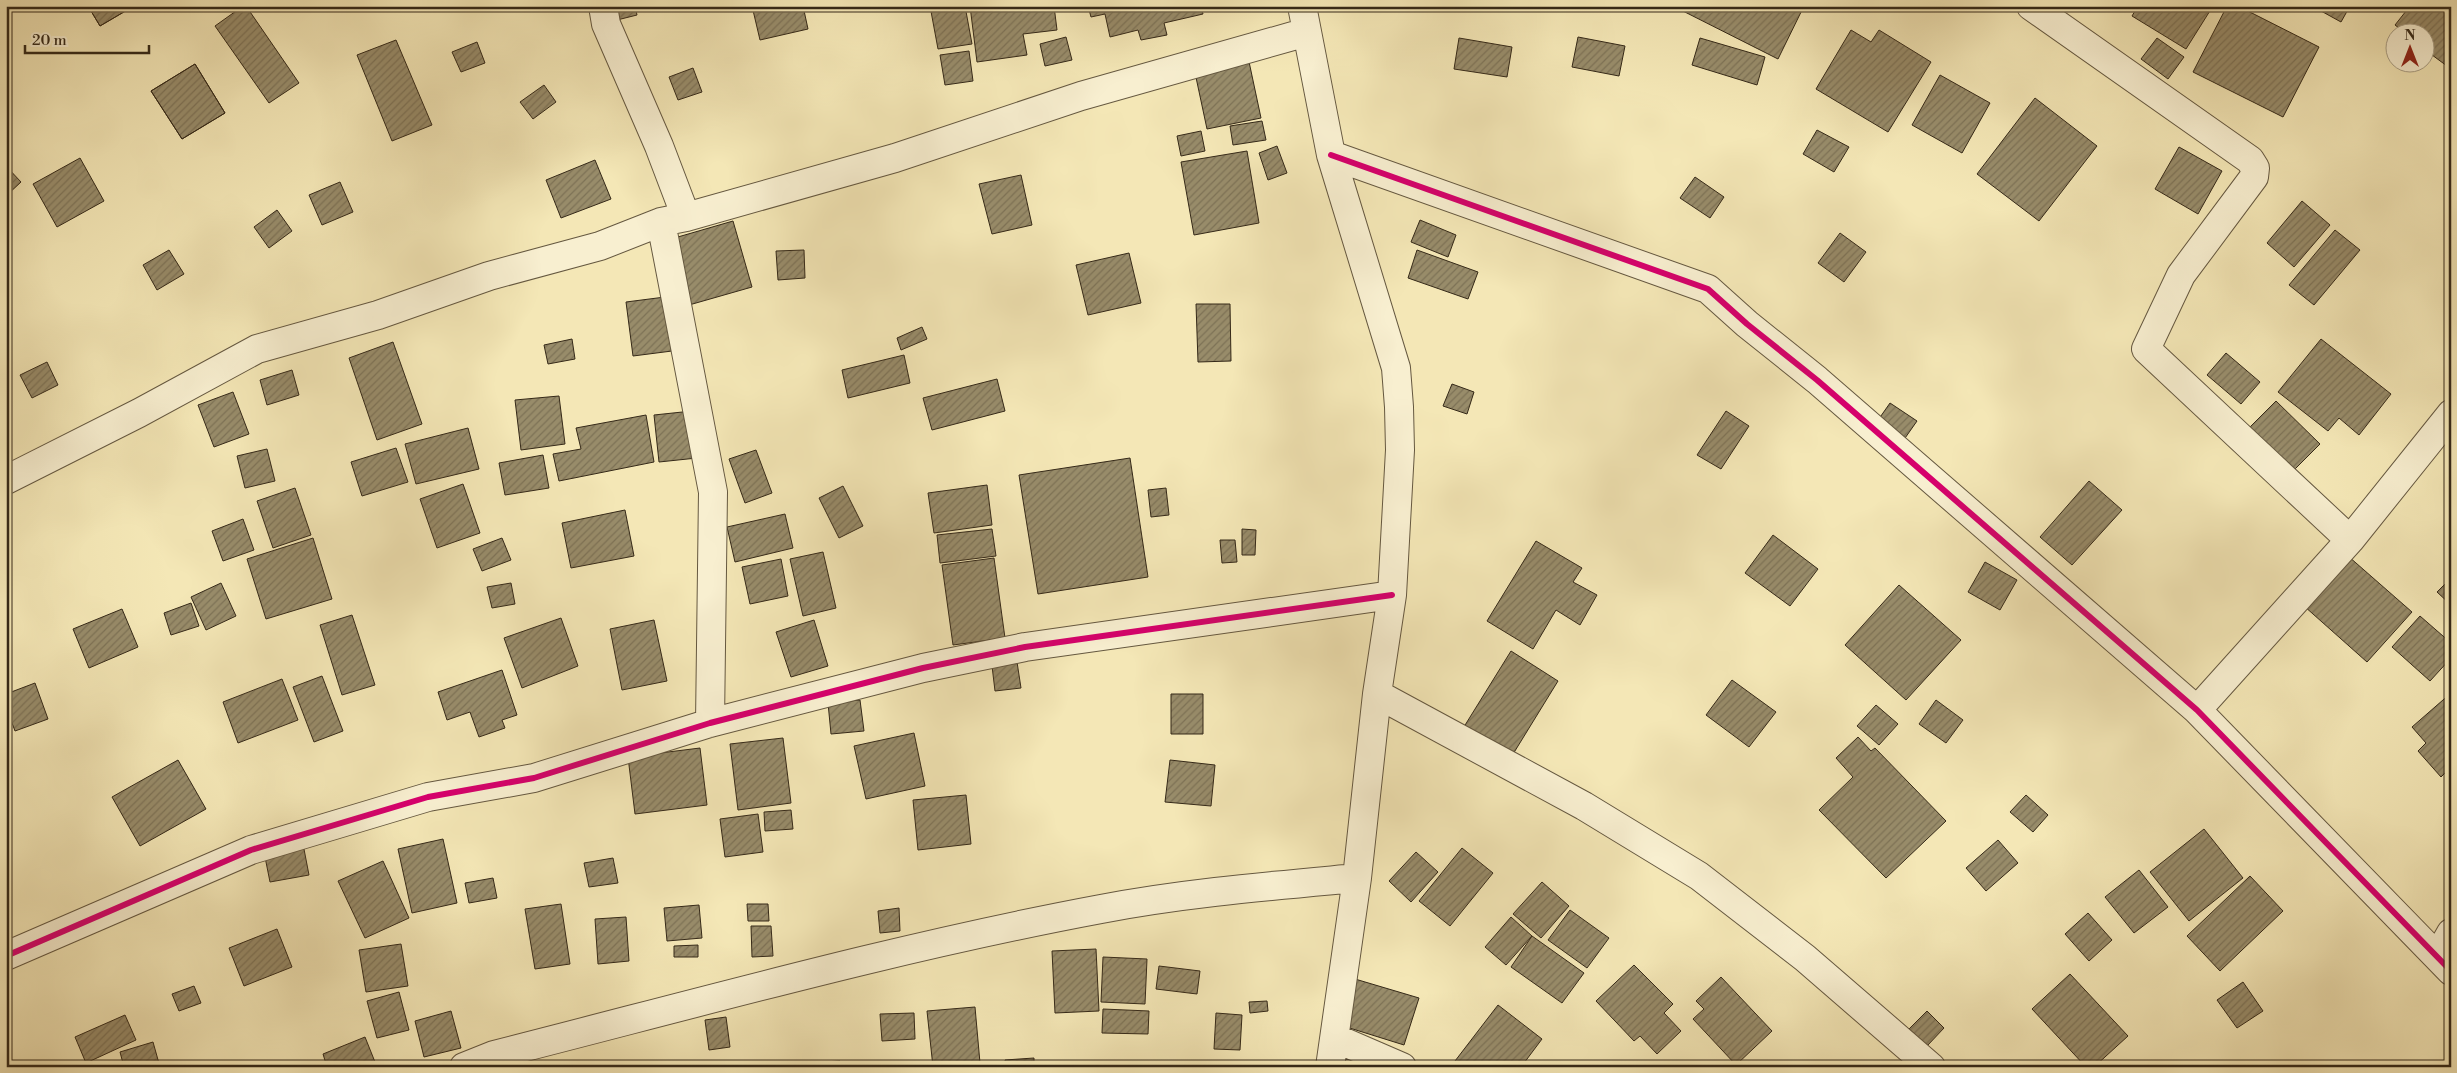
<svg xmlns="http://www.w3.org/2000/svg" width="2457" height="1073" font-family="'Libre Bodoni',serif">
<defs>
<pattern id="building-hatch" width="6" height="6" patternUnits="userSpaceOnUse" patternTransform="scale(1.25)"><rect width="6" height="6" fill="#988c6a"/><path d="M-1 1l2-2M0 6l6-6M5 7l2-2" fill="none" stroke="#7d7256"/></pattern>
</defs>
<rect width="100%" height="100%" fill="#f4e7b6"/>
<filter id="stains"><feTurbulence type="fractalNoise" baseFrequency=".004" numOctaves="4"/><feColorMatrix values="0 0 0 0 .2 0 0 0 0 .09 0 0 0 0 .02 0 0 0 .5 -.17"/></filter>
<radialGradient id="worn" r=".72"><stop offset=".6" stop-color="#630" stop-opacity="0"/><stop offset="1" stop-color="#630" stop-opacity=".3"/></radialGradient>
<!-- building -->
<path fill="url(#building-hatch)" stroke="#352918" d="M 88,6 L 134,6 L 100,26 Z
M 88,6 L 134,6 L 100,26 Z
M 243,6 L 246,6 L 299,83 L 269,103 L 215,26 Z
M 610,6 L 635,6 L 637,15 L 613,21 Z
M 752,6 L 803,6 L 808,29 L 760,40 Z
M 930,6 L 965,6 L 972,44 L 938,49 Z
M 970,6 L 1054,6 L 1057,30 L 1023,34 L 1027,55 L 977,62 Z
M 1088,6 L 1201,6 L 1203,14 L 1164,23 L 1167,35 L 1141,40 L 1138,30 L 1110,37 L 1105,14 L 1091,17 Z
M 1673,6 L 1804,6 L 1778,59 Z
M 2138,6 L 2213,6 L 2186,49 L 2132,16 Z
M 2227,6 L 2238,6 L 2319,47 L 2283,117 L 2193,72 Z
M 2312,6 L 2350,6 L 2341,22 Z
M 2410,6 L 2451,6 L 2451,69 L 2424,49 L 2424,32 L 2404,32 L 2395,25 Z
M 1851,30 L 1871,42 L 1879,30 L 1931,62 L 1888,132 L 1816,89 Z
M 1066,37 L 1072,60 L 1045,66 L 1040,44 Z
M 1578,37 L 1625,46 L 1619,76 L 1572,67 Z
M 1459,38 L 1512,47 L 1507,77 L 1454,69 Z
M 1700,38 L 1765,57 L 1757,85 L 1692,65 Z
M 2157,38 L 2184,57 L 2168,79 L 2141,59 Z
M 396,40 L 432,125 L 392,141 L 357,55 Z
M 477,42 L 485,63 L 461,72 L 452,52 Z
M 969,51 L 973,81 L 945,85 L 940,55 Z
M 1248,57 L 1261,118 L 1207,129 L 1194,68 Z
M 195,64 L 225,113 L 182,139 L 151,91 Z
M 195,64 L 225,113 L 182,139 L 151,91 Z
M 693,68 L 702,92 L 678,100 L 669,77 Z
M 1940,75 L 1990,103 L 1962,153 L 1912,125 Z
M 544,85 L 556,102 L 533,119 L 520,102 Z
M 2035,98 L 2097,146 L 2039,221 L 1977,174 Z
M 1262,121 L 1266,140 L 1233,145 L 1230,126 Z
M 1817,130 L 1849,147 L 1834,172 L 1803,154 Z
M 1201,131 L 1205,151 L 1181,156 L 1177,136 Z
M 1277,146 L 1287,173 L 1268,180 L 1259,153 Z
M 2179,147 L 2222,171 L 2198,214 L 2155,189 Z
M 1247,151 L 1259,223 L 1194,235 L 1181,162 Z
M 80,158 L 104,201 L 57,227 L 33,184 Z
M 595,160 L 611,199 L 561,218 L 546,180 Z
M 6,166 L 21,182 L 6,196 Z
M 1021,175 L 1032,225 L 992,234 L 979,184 Z
M 1695,177 L 1724,197 L 1710,218 L 1680,198 Z
M 340,182 L 353,212 L 322,225 L 309,195 Z
M 2302,201 L 2330,225 L 2294,267 L 2267,243 Z
M 277,210 L 292,231 L 269,248 L 254,227 Z
M 1420,220 L 1456,235 L 1448,257 L 1411,242 Z
M 733,221 L 752,287 L 689,305 L 671,239 Z
M 2335,230 L 2360,250 L 2314,305 L 2289,285 Z
M 1840,233 L 1866,252 L 1844,282 L 1818,263 Z
M 169,250 L 184,274 L 157,290 L 143,265 Z
M 804,250 L 805,278 L 778,280 L 776,251 Z
M 1417,250 L 1478,272 L 1468,299 L 1408,278 Z
M 1129,253 L 1141,303 L 1088,315 L 1076,265 Z
M 665,297 L 672,351 L 633,356 L 626,302 Z
M 1196,304 L 1230,304 L 1231,361 L 1198,362 Z
M 922,327 L 927,339 L 901,350 L 897,338 Z
M 572,339 L 575,359 L 548,364 L 544,345 Z
M 2321,339 L 2391,394 L 2359,435 L 2339,418 L 2328,431 L 2278,392 Z
M 393,342 L 422,424 L 377,440 L 349,358 Z
M 2226,353 L 2260,382 L 2241,404 L 2207,375 Z
M 904,355 L 910,383 L 848,398 L 842,370 Z
M 47,362 L 58,385 L 32,398 L 20,375 Z
M 292,370 L 299,395 L 267,405 L 260,380 Z
M 997,379 L 1005,411 L 932,430 L 923,398 Z
M 1452,384 L 1474,392 L 1467,414 L 1443,406 Z
M 233,392 L 249,434 L 214,447 L 198,405 Z
M 559,396 L 565,444 L 521,450 L 515,400 Z
M 2276,401 L 2320,444 L 2293,471 L 2249,428 Z
M 1890,403 L 1917,421 L 1903,441 L 1876,423 Z
M 692,411 L 697,458 L 659,462 L 654,415 Z
M 1726,411 L 1749,426 L 1721,469 L 1697,455 Z
M 646,415 L 654,462 L 559,481 L 553,454 L 581,449 L 576,428 Z
M 468,428 L 479,469 L 416,484 L 405,444 Z
M 396,448 L 408,482 L 362,496 L 351,462 Z
M 267,449 L 275,481 L 245,488 L 237,456 Z
M 756,450 L 772,493 L 745,503 L 729,459 Z
M 543,455 L 549,488 L 505,495 L 499,463 Z
M 1130,458 L 1148,577 L 1038,594 L 1019,475 Z
M 2089,481 L 2122,510 L 2072,565 L 2040,537 Z
M 463,484 L 480,533 L 437,548 L 420,499 Z
M 987,485 L 992,525 L 934,533 L 928,493 Z
M 843,486 L 863,526 L 839,538 L 819,498 Z
M 295,488 L 311,535 L 273,548 L 257,501 Z
M 1166,488 L 1169,515 L 1151,517 L 1148,490 Z
M 625,510 L 634,556 L 571,568 L 562,523 Z
M 785,514 L 793,548 L 735,562 L 727,527 Z
M 243,519 L 254,550 L 223,561 L 212,531 Z
M 992,529 L 996,556 L 940,563 L 937,535 Z
M 1242,529 L 1256,530 L 1255,555 L 1242,555 Z
M 1773,535 L 1818,569 L 1790,606 L 1745,573 Z
M 313,538 L 332,599 L 266,619 L 247,559 Z
M 502,538 L 511,560 L 482,571 L 473,549 Z
M 1220,540 L 1235,540 L 1237,562 L 1222,563 Z
M 1536,541 L 1582,568 L 1573,582 L 1597,595 L 1580,625 L 1556,610 L 1533,649 L 1487,621 Z
M 823,552 L 836,608 L 803,616 L 790,559 Z
M 2348,556 L 2412,612 L 2367,662 L 2304,606 Z
M 994,558 L 1005,638 L 953,645 L 942,565 Z
M 781,559 L 788,596 L 750,604 L 742,567 Z
M 1985,562 L 2017,580 L 2000,610 L 1968,592 Z
M 2451,578 L 2451,605 L 2437,592 Z
M 221,583 L 236,616 L 206,630 L 191,597 Z
M 511,583 L 515,604 L 492,608 L 487,587 Z
M 1899,585 L 1961,640 L 1906,700 L 1845,645 Z
M 191,603 L 199,626 L 171,635 L 164,613 Z
M 122,609 L 138,647 L 89,668 L 73,629 Z
M 352,615 L 375,685 L 342,695 L 320,625 Z
M 2420,616 L 2451,643 L 2451,658 L 2430,681 L 2392,647 Z
M 561,618 L 578,666 L 522,688 L 504,638 Z
M 654,620 L 667,681 L 622,690 L 610,629 Z
M 814,620 L 828,666 L 791,677 L 776,632 Z
M 1511,651 L 1558,681 L 1510,759 L 1462,730 Z
M 1017,662 L 1021,688 L 995,691 L 992,666 Z
M 502,670 L 517,715 L 502,720 L 505,728 L 479,737 L 470,712 L 447,720 L 438,692 Z
M 322,676 L 343,731 L 314,742 L 293,687 Z
M 282,679 L 298,720 L 238,743 L 223,702 Z
M 1732,680 L 1776,712 L 1749,747 L 1706,715 Z
M 35,683 L 48,719 L 15,731 L 6,707 L 6,694 Z
M 2451,693 L 2451,771 L 2449,769 L 2441,777 L 2418,751 L 2426,743 L 2412,727 Z
M 1171,694 L 1203,694 L 1203,734 L 1171,734 Z
M 860,700 L 864,731 L 831,734 L 828,703 Z
M 1936,700 L 1963,720 L 1946,743 L 1919,724 Z
M 1876,705 L 1898,724 L 1879,745 L 1857,726 Z
M 914,733 L 925,786 L 866,799 L 854,746 Z
M 1858,737 L 1871,751 L 1875,748 L 1946,821 L 1886,878 L 1819,810 L 1853,777 L 1836,758 Z
M 783,738 L 791,803 L 738,810 L 730,744 Z
M 700,748 L 707,805 L 635,814 L 628,757 Z
M 178,760 L 206,809 L 140,846 L 112,797 Z
M 1170,760 L 1215,765 L 1211,806 L 1165,802 Z
M 966,795 L 971,844 L 918,850 L 913,800 Z
M 2026,795 L 2048,815 L 2033,832 L 2010,812 Z
M 791,810 L 793,829 L 765,831 L 764,812 Z
M 758,814 L 763,852 L 725,857 L 720,819 Z
M 2204,829 L 2243,878 L 2189,921 L 2150,872 Z
M 443,839 L 457,903 L 412,913 L 398,849 Z
M 1998,840 L 2018,863 L 1986,891 L 1966,868 Z
M 303,844 L 309,875 L 270,882 L 264,852 Z
M 1462,848 L 1493,873 L 1450,926 L 1419,901 Z
M 1416,852 L 1438,872 L 1411,902 L 1389,881 Z
M 613,858 L 618,883 L 589,887 L 584,863 Z
M 383,861 L 409,918 L 365,938 L 338,881 Z
M 2139,870 L 2168,907 L 2134,933 L 2105,897 Z
M 2250,876 L 2283,911 L 2220,971 L 2187,936 Z
M 493,878 L 497,898 L 469,903 L 465,883 Z
M 1542,882 L 1569,906 L 1541,938 L 1513,914 Z
M 561,904 L 570,964 L 535,969 L 525,909 Z
M 747,904 L 768,904 L 769,921 L 748,921 Z
M 699,905 L 702,938 L 667,941 L 664,908 Z
M 899,908 L 900,931 L 880,933 L 878,911 Z
M 1570,910 L 1609,938 L 1587,968 L 1548,940 Z
M 2088,913 L 2112,940 L 2089,961 L 2065,934 Z
M 626,917 L 629,961 L 598,964 L 595,919 Z
M 1511,917 L 1532,936 L 1506,965 L 1485,947 Z
M 751,926 L 771,926 L 773,956 L 752,957 Z
M 277,929 L 292,967 L 244,986 L 229,948 Z
M 1532,936 L 1584,973 L 1562,1003 L 1511,967 Z
M 401,944 L 408,986 L 366,992 L 359,950 Z
M 698,945 L 698,957 L 674,957 L 674,946 Z
M 1096,949 L 1099,1011 L 1055,1013 L 1052,951 Z
M 1103,957 L 1147,959 L 1145,1004 L 1101,1002 Z
M 1634,965 L 1673,1004 L 1664,1013 L 1681,1031 L 1657,1054 L 1640,1036 L 1634,1041 L 1596,1001 Z
M 1159,966 L 1200,971 L 1197,994 L 1156,989 Z
M 2070,974 L 2128,1036 L 2094,1067 L 2086,1067 L 2032,1009 Z
M 1721,977 L 1772,1031 L 1736,1065 L 1693,1019 L 1704,1009 L 1696,1001 Z
M 1355,979 L 1419,998 L 1404,1045 L 1340,1025 Z
M 2243,982 L 2263,1011 L 2237,1028 L 2217,1000 Z
M 194,986 L 201,1003 L 179,1011 L 172,994 Z
M 399,992 L 409,1030 L 377,1038 L 367,1001 Z
M 1267,1001 L 1268,1011 L 1250,1013 L 1249,1002 Z
M 1498,1005 L 1542,1039 L 1521,1067 L 1462,1067 L 1455,1061 Z
M 975,1007 L 980,1063 L 933,1067 L 927,1011 Z
M 1103,1009 L 1149,1011 L 1148,1034 L 1102,1033 Z
M 451,1011 L 461,1048 L 424,1057 L 415,1021 Z
M 1927,1011 L 1944,1028 L 1927,1046 L 1909,1029 Z
M 914,1013 L 915,1039 L 882,1041 L 880,1014 Z
M 1216,1013 L 1242,1015 L 1240,1050 L 1214,1049 Z
M 125,1015 L 136,1040 L 86,1063 L 75,1037 Z
M 726,1017 L 730,1047 L 709,1050 L 705,1020 Z
M 365,1037 L 377,1067 L 327,1067 L 323,1054 Z
M 153,1042 L 160,1067 L 124,1067 L 120,1052 Z
M 1034,1058 L 1034,1067 L 1006,1067 L 1005,1060 Z
M 840,1061 L 840,1067 L 807,1067 L 807,1063 Z
M 2008,1061 L 2013,1067 L 2002,1067 Z"/>
<g fill="none" stroke-linecap="round" stroke-linejoin="round">
<defs>
<path id="street" d="M 603,6 L 606,24 L 659,146 L 686,217
M 1302,6 L 1331,155 L 1396,368 L 1399,407 L 1400,450 L 1392,595 L 1377,694 L 1357,878 L 1330,1067
M 2031,6 L 2250,160 L 2255,168 L 2254,177 L 2181,275 L 2146,349 L 2350,540
M 1331,155 L 1708,289 L 1747,324 L 1817,380 L 2197,710 L 2451,971
M 661,222 L 713,492 L 710,723
M 6,480 L 139,413 L 257,349 L 378,315 L 489,276 L 600,246 L 661,222 L 686,217 L 895,158 L 1081,96 L 1307,32
M 1377,694 L 1584,806 L 1699,876 L 1805,958 L 1931,1067
M 2197,710 L 2350,540 L 2451,414
M 6,956 L 251,850 L 428,797 L 534,778 L 710,723 L 923,668 L 1025,647 L 1392,595
M 2438,956 L 2451,933
M 1335,1038 L 1402,1067
M 464,1067 L 494,1055 C 695,1004 897,947 1101,909 C 1185,893 1271,886 1357,878"/>
</defs>
<!-- street casing -->
<use href="#street" stroke="#655840" stroke-width="30"/>
<!-- street -->
<use href="#street" stroke="#f8efd0" stroke-width="28"/>
<defs>
<path id="cycleway" d="M 1331,155 L 1708,289 L 1747,324 L 1817,380 L 2197,710 L 2451,971
M 6,956 L 251,850 L 428,797 L 534,778 L 710,723 L 923,668 L 1025,647 L 1392,595"/>
</defs>
<!-- cycleway casing -->
<use href="#cycleway" stroke="#f8efd0" stroke-width="9"/>
<!-- cycleway -->
<use href="#cycleway" stroke="#d6006c" stroke-width="6"/>
</g>
<!-- margin -->
<rect width="2457" height="1073" fill="none" stroke="#f4e7b6" stroke-width="25"/>
<rect x="8" y="8" width="2442" height="1058" fill="none" stroke="#352918" stroke-width="2.5"/>
<rect x="12" y="12" width="2432" height="1048" fill="none" stroke="#352918"/>
<!-- north arrow -->
<g transform="translate(2410 48)"><circle r="24" fill="#f8efd0" stroke="#aaa086"/>
<path d="M0-4L9 19L0 12L-9 19Z" fill="#8f2418"/>
<text y="-8" font-size="14" font-weight="bold" text-anchor="middle" fill="#352918">N</text>
</g>
<!-- scale -->
<path d="M25 45v8h124v-8" fill="none" stroke="#352918" stroke-width="2.5"/>
<text x="32" y="45" font-size="15" fill="#352918" stroke="#f8efd0" stroke-width="4" paint-order="stroke">20 m</text>
<rect width="100%" height="100%" filter="url(#stains)"/>
<rect width="100%" height="100%" fill="url(#worn)"/>
</svg>
